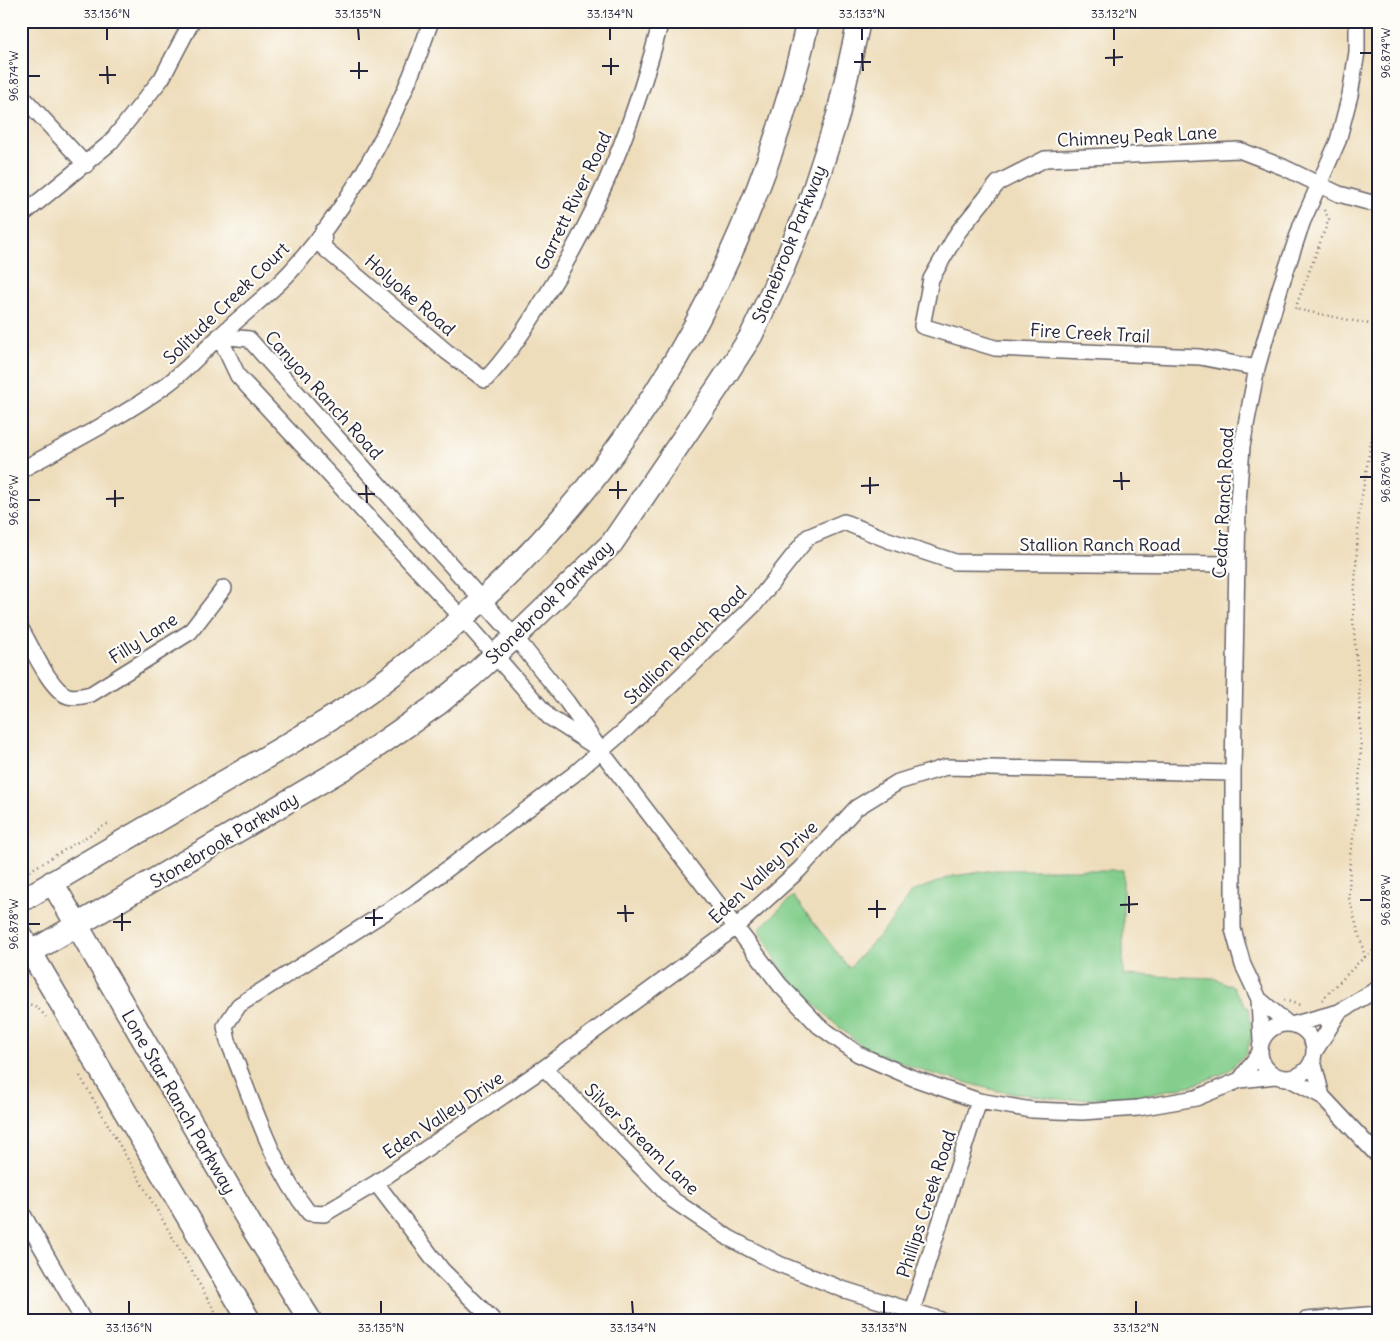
<svg xmlns="http://www.w3.org/2000/svg" width="1400" height="1341" font-family="Delius,sans-serif">
<rect width="100%" height="100%" fill="#fdfcf7"/>
<filter id="ink" filterUnits="userSpaceOnUse"><feTurbulence type="fractalNoise" baseFrequency=".02" numOctaves="2"/><feDisplacementMap in="SourceGraphic" scale="10" xChannelSelector="R" yChannelSelector="G"/><feConvolveMatrix kernelMatrix="1 2 1 2 8 2 1 2 1" color-interpolation-filters="sRGB"/></filter>
<filter id="wash" filterUnits="userSpaceOnUse"><feTurbulence type="fractalNoise" baseFrequency=".0096" numOctaves="4" result="noise"/><feDisplacementMap in="SourceGraphic" scale="20" xChannelSelector="R" yChannelSelector="G"/><feGaussianBlur stdDeviation="1.12" result="paint"/><feColorMatrix in="noise" values="0 0 0 0 0 0 0 0 0 0 0 0 0 0 0 0 0 1.4 0 .05"/><feComposite in="paint" operator="in"/></filter>
<g filter="url(#wash)">
<rect width="100%" height="100%" fill="#edb"/>
<!-- green -->
<path fill="#83ce8c" stroke="#527864" d="M 995,870 L 1123,870 L 1123,975 L 1214,978 L 1233,987 L 1249,1010 L 1252,1036 L 1246,1053 L 1227,1072 L 1193,1085 L 1138,1096 L 1066,1100 L 998,1091 L 926,1072 L 864,1048 L 833,1022 L 784,974 L 759,929 L 793,896 L 849,968 L 889,925 L 911,892 L 953,876 Z"/>
</g>
<g filter="url(#ink)">
<g fill="none" stroke-linecap="round" stroke-linejoin="round">
<defs>
<path id="street" d="M 21,95 L 86,165
M 21,216 L 110,143 L 162,78 L 192,21
M 323,231 L 324,248 L 447,352 L 485,380 C 506,358 523,332 539,307 C 596,219 635,122 661,21
M 219,336 L 249,339 L 515,637 L 567,702 L 601,751 L 780,985 L 819,1026 L 858,1054 L 913,1078 L 979,1101 L 1032,1110 L 1082,1112 L 1138,1108 L 1196,1098 L 1240,1080 L 1275,1076
M 219,336 L 238,376 L 463,619 L 549,717 L 594,746
M 1257,368 L 1200,357 L 995,348 L 922,326 L 931,279 L 958,232 L 998,183 L 1045,159 L 1239,150 L 1283,167 L 1339,194 L 1379,205
M 21,470 C 70,443 120,418 165,386 C 187,370 201,353 221,335 C 244,313 270,294 291,271 C 355,200 401,111 431,21
M 21,629 C 31,645 50,690 68,696 C 76,698 84,696 91,694 L 190,632 L 224,588
M 1233,773 L 946,767 L 898,782 L 856,808 L 799,870 L 736,927 L 544,1068 L 376,1183 L 324,1214 L 309,1213 C 270,1163 252,1099 228,1041 L 225,1026 L 239,1005 L 414,894 L 573,775 L 625,730 L 755,604 L 808,537 L 844,522 L 888,540 L 955,562 L 1237,564
M 1259,999 L 1287,1023
M1260 1051a27 27 0 1 1 54 0a27 27 0 1 1-54 0Z
M 1295,1024 L 1339,1012 L 1379,988
M 1261,1041 L 1259,999 L 1243,965 L 1233,929 L 1233,773 L 1238,503 L 1242,446 L 1257,368 L 1280,288 L 1302,223 L 1338,141 L 1350,95 L 1357,52 L 1357,21
M 1315,1051 L 1339,1012
M 1313,1061 L 1322,1096
M 544,1068 L 673,1200 L 729,1238 L 779,1264 L 842,1289 L 941,1320
M 1288,1078 L 1322,1096 L 1379,1157
M 1240,1080 L 1260,1052
M 376,1183 L 442,1270 L 493,1320
M 21,1211 L 83,1320
M 909,1320 L 979,1101
M 1306,1320 L 1379,1314"/>
<path id="secondary" d="M 52,882 L 253,1229 L 310,1320
M 21,901 C 94,858 167,816 239,773 C 285,746 332,720 375,688 C 602,524 747,293 808,21
M 21,936 L 249,1320
M 21,958 L 353,763 L 438,704 L 472,676 L 515,637 L 612,543 L 720,384 L 751,336 L 783,268 L 809,204 L 838,115 L 859,21"/>
</defs>
<!-- street casing -->
<use href="#street" stroke="#696368" stroke-width="18"/>
<!-- secondary casing -->
<use href="#secondary" stroke="#696368" stroke-width="25"/>
<!-- path -->
<path stroke="#696368" stroke-width="2.5" stroke-dasharray="1 4" stroke-linecap="butt" d="M 1324,210 L 1329,219 L 1295,309 L 1379,326
M 21,876 L 111,822
M 1365,957 L 1349,898 L 1350,856 L 1357,815 L 1361,750 L 1359,688 L 1353,620 L 1359,513 L 1379,396
M 1284,1000 L 1303,1006
M 1322,1000 L 1360,961 L 1379,946
M 21,1001 L 37,1007 L 46,1017
M 80,1076 L 220,1320"/>
<!-- street -->
<use href="#street" stroke="#fff" stroke-width="15"/>
<!-- secondary -->
<use href="#secondary" stroke="#fff" stroke-width="22"/>
</g>
</g>
<!-- ticks -->
<path fill="none" stroke="#22223b" stroke-width="2" d="M 107,28 L 107,40M 358,28 L 359,40M 610,28 L 610,40M 862,28 L 862,40M 1114,28 L 1114,40M 1114,49 L 1114,66M 862,53 L 863,71M 1360,53 L 1372,53M 611,58 L 611,75M 1105,58 L 1123,57M 359,62 L 359,79M 854,62 L 871,62M 107,66 L 108,84M 602,66 L 619,66M 350,71 L 368,71M 99,75 L 116,75M 28,76 L 40,76M 1121,472 L 1122,490M 870,477 L 870,494M 1360,477 L 1372,477M 618,481 L 618,499M 1113,481 L 1130,481M 366,485 L 367,503M 861,486 L 879,485M 115,490 L 115,507M 609,490 L 627,490M 358,494 L 375,494M 106,499 L 124,498M 28,500 L 40,500M 1129,896 L 1129,913M 877,900 L 877,918M 1360,900 L 1372,900M 625,905 L 626,922M 1120,905 L 1138,904M 374,909 L 374,926M 868,909 L 886,909M 122,913 L 122,931M 617,913 L 634,913M 365,918 L 383,918M 113,922 L 131,922M 28,924 L 40,924M 129,1301 L 129,1314M 381,1301 L 381,1314M 632,1301 L 633,1314M 884,1301 L 884,1314M 1136,1301 L 1136,1314"/>
<g text-anchor="middle" dominant-baseline="central" stroke-width="4.5" stroke-linejoin="round" paint-order="stroke">
<!-- street labels -->
<g font-size="18" fill="#22223b" stroke="#fdfcf7">
<text transform="translate(1137 136) rotate(-3)">Chimney Peak Lane</text>
<text transform="translate(573 201) rotate(-64)">Garrett River Road</text>
<text transform="translate(789 244) rotate(-68)">Stonebrook Parkway</text>
<text transform="translate(410 295) rotate(41)">Holyoke Road</text>
<text transform="translate(226 303) rotate(-44)">Solitude Creek Court</text>
<text transform="translate(1090 333) rotate(3)">Fire Creek Trail</text>
<text transform="translate(324 395) rotate(48)">Canyon Ranch Road</text>
<text transform="translate(1223 503) rotate(-87)">Cedar Ranch Road</text>
<text x="1100" y="544">Stallion Ranch Road</text>
<text transform="translate(549 602) rotate(-44)">Stonebrook Parkway</text>
<text transform="translate(143 638) rotate(-33)">Filly Lane</text>
<text transform="translate(685 645) rotate(-44)">Stallion Ranch Road</text>
<text transform="translate(224 840) rotate(-31)">Stonebrook Parkway</text>
<text transform="translate(763 872) rotate(-43)">Eden Valley Drive</text>
<text transform="translate(179 1102) rotate(60)">Lone Star Ranch Parkway</text>
<text transform="translate(443 1115) rotate(-34)">Eden Valley Drive</text>
<text transform="translate(642 1139) rotate(44)">Silver Stream Lane</text>
<text transform="translate(926 1204) rotate(-72)">Phillips Creek Road</text>
</g>
</g>
<!-- margin -->
<rect width="1400" height="1341" fill="none" stroke="#fdfcf7" stroke-width="55"/>
<rect x="28" y="28" width="1344" height="1286" fill="none" stroke="#22223b" stroke-width="2"/>
<g font-size="12" text-anchor="middle" fill="#22223b">
<text x="107" y="18">33.136°N</text>
<text x="358" y="18">33.135°N</text>
<text x="610" y="18">33.134°N</text>
<text x="862" y="18">33.133°N</text>
<text x="1114" y="18">33.132°N</text>
<text transform="translate(1386 53) rotate(-90)" y="4">96.874°W</text>
<text transform="translate(14 76) rotate(-90)" y="4">96.874°W</text>
<text transform="translate(1386 477) rotate(-90)" y="4">96.876°W</text>
<text transform="translate(14 500) rotate(-90)" y="4">96.876°W</text>
<text transform="translate(1386 900) rotate(-90)" y="4">96.878°W</text>
<text transform="translate(14 924) rotate(-90)" y="4">96.878°W</text>
<text x="129" y="1332">33.136°N</text>
<text x="381" y="1332">33.135°N</text>
<text x="633" y="1332">33.134°N</text>
<text x="884" y="1332">33.133°N</text>
<text x="1136" y="1332">33.132°N</text>
</g>
</svg>
